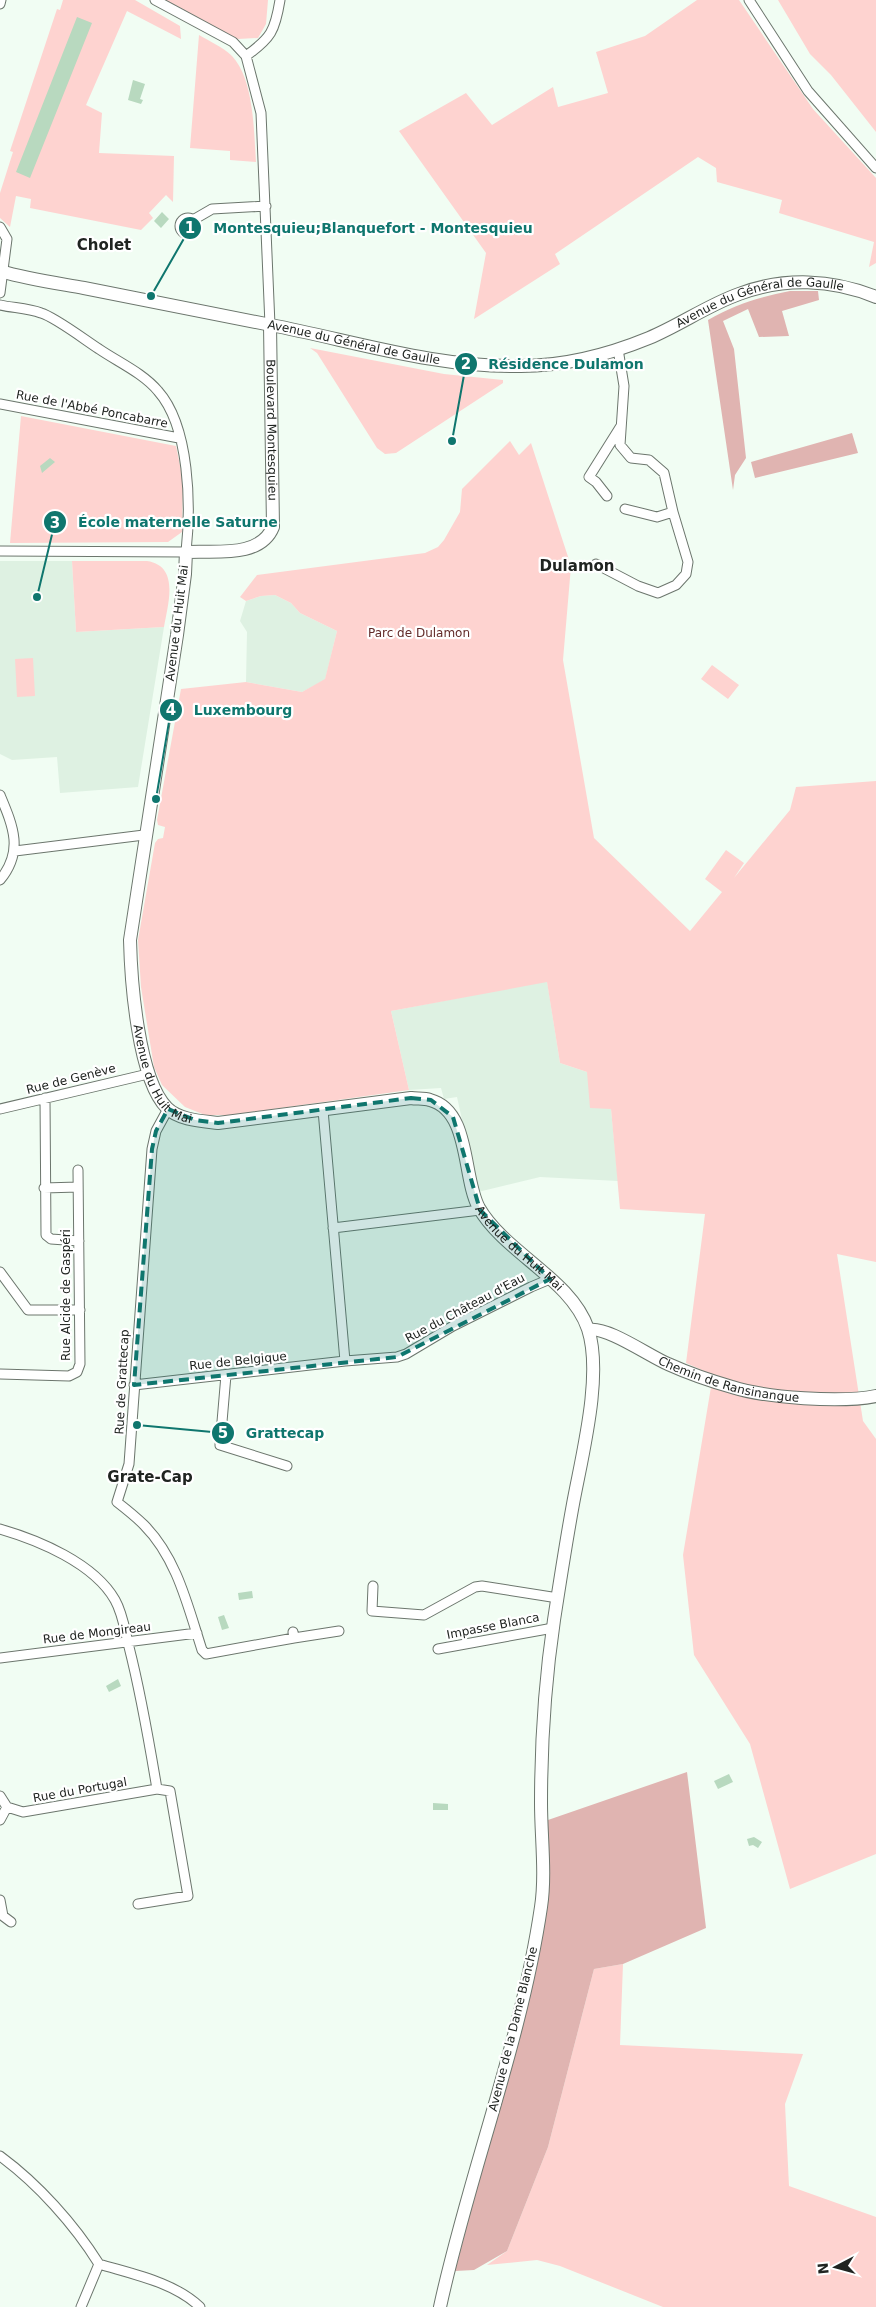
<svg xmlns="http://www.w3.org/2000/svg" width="876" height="2307" font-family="'DejaVu Sans',sans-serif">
<rect width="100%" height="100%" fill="#f1fdf3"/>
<!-- built -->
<path fill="#def1e2" d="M 0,561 L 72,561 L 76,632 L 164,627 L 138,787 L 60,793 L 57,757 L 12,760 L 0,754 Z
M 275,595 L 291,603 L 300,613 L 337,631 L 325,680 L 302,692 L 246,682 L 247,632 L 240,621 L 246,601 L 261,596 Z
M 547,981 L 560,1063 L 587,1072 L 611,1109 L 618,1181 L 540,1177 L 478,1192 L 457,1097 L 444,1099 L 441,1088 L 409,1090 L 391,1011 Z"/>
<!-- green -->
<path fill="#fed3d0" d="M 63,0 L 135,0 L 180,26 L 181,39 L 127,11 L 86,105 L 102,113 L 99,153 L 174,156 L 173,202 L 166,195 L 149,213 L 153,218 L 141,230 L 30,208 L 31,199 L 16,196 L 10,227 L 0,218 L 0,193 L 13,152 L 10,151 L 57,9 L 60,10 Z
M 162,0 L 268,0 L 266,24 L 258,38 L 238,39 Z
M 697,0 L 739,0 L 813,109 L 876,178 L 876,263 L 869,267 L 874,242 L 779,213 L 782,200 L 717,182 L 716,168 L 698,157 L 555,254 L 560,264 L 474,319 L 486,253 L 399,131 L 466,93 L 492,125 L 553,87 L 558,107 L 608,93 L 596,52 L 645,36 Z
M 778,0 L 876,0 L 876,132 L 831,75 L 810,54 Z
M 199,35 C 209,41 223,47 232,56 C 254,79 254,132 256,162 L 230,160 L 230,151 L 190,148 Z
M 310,348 L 444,374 L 503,380 L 503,383 L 396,453 L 385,454 L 377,448 L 317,353 Z
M 21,416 L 176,446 L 183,480 L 182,532 L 168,542 L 10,543 Z
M 510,441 L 519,455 L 531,443 L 571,566 L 563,660 L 594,838 L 690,931 L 722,892 L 705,879 L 726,850 L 744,863 L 734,878 L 790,810 L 796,787 L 876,781 L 876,1262 L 837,1254 L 863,1421 L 876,1439 L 876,1854 L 790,1889 L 750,1744 L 694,1655 L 683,1555 L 713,1375 L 686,1363 L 705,1214 L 620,1209 L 611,1109 L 590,1108 L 587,1072 L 560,1063 L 547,982 L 391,1011 L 409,1090 L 230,1115 L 205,1115 L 185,1107 L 162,1085 L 154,1067 L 141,987 L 138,940 L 155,843 L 158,839 L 163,838 L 165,827 L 158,825 L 157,820 L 181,689 L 246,682 L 302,692 L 325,679 L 337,631 L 300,613 L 291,603 L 275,595 L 261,596 L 246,601 L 240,597 L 257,575 L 425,553 L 438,547 L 444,540 L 460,512 L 462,489 Z
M 72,561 L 147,561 C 180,566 168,604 164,627 L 76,632 Z
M 33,658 L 35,696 L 17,697 L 15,659 Z
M 712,665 L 739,685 L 728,699 L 701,679 Z
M 623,1964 L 620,2045 L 803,2054 L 785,2104 L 789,2186 L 876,2217 L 876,2307 L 663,2307 L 560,2266 L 537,2260 L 487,2265 L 507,2251 L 548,2147 L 594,1969 Z"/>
<!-- forest -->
<path fill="#e0b4b1" d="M 790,291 L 818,291 L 819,300 L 782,311 L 789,336 L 759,337 L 748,309 L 723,321 L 734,349 L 746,458 L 735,475 L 733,490 L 708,320 C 734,305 760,297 790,291 Z
M 852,433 L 858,453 L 755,478 L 751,462 Z
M 687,1772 L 706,1928 L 623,1964 L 594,1969 L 548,2147 L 507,2251 L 474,2270 L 455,2271 L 531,1982 L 548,1905 L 548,1820 Z"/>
<!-- water -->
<path fill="#b8d9bf" d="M 77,17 L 92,23 L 30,178 L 16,172 Z
M 133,80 L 145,84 L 140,99 L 143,100 L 141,104 L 128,100 Z
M 162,212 L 169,219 L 161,228 L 154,221 Z
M 50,458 L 55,462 L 42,473 L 40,466 Z
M 252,1591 L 253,1598 L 239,1600 L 238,1593 Z
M 224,1615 L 229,1628 L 222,1630 L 218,1617 Z
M 118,1679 L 121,1686 L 109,1692 L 106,1686 Z
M 729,1774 L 733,1782 L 718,1789 L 714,1781 Z
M 433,1803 L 448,1804 L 448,1810 L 433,1810 Z
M 754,1837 L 762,1842 L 758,1848 L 753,1845 L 749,1846 L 747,1839 Z"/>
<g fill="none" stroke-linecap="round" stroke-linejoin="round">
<defs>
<path id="street" d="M 155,0 L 233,42 L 246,56 L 261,113 L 270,325
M 749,0 L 808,91 L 876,168
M 0,4 L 1,0
M 246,56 C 271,38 275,31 280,0
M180 226a8 8 0 1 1 16 0a8 8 0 1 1-16 0Z
M 193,220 L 212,209 L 266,206
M 0,227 L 7,239 L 0,293
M 0,305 C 13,308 28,308 41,313 C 55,317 85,340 99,349 C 118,362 143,373 158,391 C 190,427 191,506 186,552 L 0,551
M 0,404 L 179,438
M 607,496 L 596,482 L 589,477 L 621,426
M 625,509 L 657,517 L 673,512
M 596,564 L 638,586 L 658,593 L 676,585 L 686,574 L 688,562 L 673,512 L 664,473 L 649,460 L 631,458 L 620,445 L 624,386 L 618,349
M 0,795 C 13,826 24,851 0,880
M 15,851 L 144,835
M 45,1098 L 46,1235 L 51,1239 L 79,1241
M 0,1109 L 148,1074
M 168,1109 L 156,1131 L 152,1149 L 129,1464 L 117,1502 C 126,1509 135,1516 144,1525 C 177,1558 188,1607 202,1650 L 206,1654 L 294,1638 L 293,1632
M 323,1110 L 345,1361 L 397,1357 L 406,1354 L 453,1326 L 531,1287 L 550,1279
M 44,1188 L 78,1187
M 333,1228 L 480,1210
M 0,1272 L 28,1310 L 80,1310
M 0,1374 L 69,1376 L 77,1372 L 80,1364 L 78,1170
M 226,1375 L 220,1445 L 287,1466
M 134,1385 L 345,1361
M 0,1529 C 38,1540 94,1563 115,1600 C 123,1614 125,1631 129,1647 C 141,1694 149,1741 157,1789 L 23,1812 L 7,1807 L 0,1796
M 373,1586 L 372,1611 L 424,1615 L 475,1587 L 482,1586 L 558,1598
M 294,1638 L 339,1631
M 438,1649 L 553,1628
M 0,1658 L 197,1633
M 0,1820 L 7,1807
M 0,1900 L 3,1916 L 11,1922
M 138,1904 L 188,1896 L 170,1791 L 157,1789
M 0,2156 C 38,2184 74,2224 99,2264
M 81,2307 L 99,2264 C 132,2274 174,2282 200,2307"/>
<g id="secondary">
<path id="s1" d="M 0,271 C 27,279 56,283 84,288 C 147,301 209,313 271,325 C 354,341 436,368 521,366 C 564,366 610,354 649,338 C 680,325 708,305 739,294 C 784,277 832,279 876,297"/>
<path id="s2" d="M 270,325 L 273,527 C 260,559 213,550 186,552 L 185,574 L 177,635 L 130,940 C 131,981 138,1079 167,1108 C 179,1120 202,1121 218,1123 L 411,1098 C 417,1099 424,1098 430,1100 C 471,1111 462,1177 479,1208 C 505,1253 571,1279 588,1329 C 603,1375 582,1455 573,1504 C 566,1542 560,1581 554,1620 C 545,1681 541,1741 541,1803 C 541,1837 546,1874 541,1907 C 521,2043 469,2173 440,2307"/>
<path id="s3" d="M 589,1330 C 607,1326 649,1356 668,1364 C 688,1373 711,1381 732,1387 C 767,1398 841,1403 876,1396"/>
</g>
</defs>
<!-- street casing -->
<use href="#street" stroke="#6c766d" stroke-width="11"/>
<!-- secondary casing -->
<use href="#secondary" stroke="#6c766d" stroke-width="14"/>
<!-- street -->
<use href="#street" stroke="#fff" stroke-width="9"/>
<!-- secondary -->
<use href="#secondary" stroke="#fff" stroke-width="12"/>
</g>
<!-- marked area -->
<path fill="#0f766e" fill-opacity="0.2" stroke="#0f766e" stroke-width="4" stroke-dasharray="10 6" stroke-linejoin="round" d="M 411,1098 L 431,1100 L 453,1117 L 480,1210 L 550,1279 L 397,1357 L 134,1385 L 152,1149 L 156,1131 L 168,1109 L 195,1120 L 218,1123 Z"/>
<g text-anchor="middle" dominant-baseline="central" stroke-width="4.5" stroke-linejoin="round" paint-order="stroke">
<!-- street labels -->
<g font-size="12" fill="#202421" stroke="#fff">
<text stroke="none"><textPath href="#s1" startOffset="781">Avenue du Général de Gaulle</textPath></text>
<text stroke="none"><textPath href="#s1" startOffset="361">Avenue du Général de Gaulle</textPath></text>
<text transform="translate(92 409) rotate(11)">Rue de l'Abbé Poncabarre</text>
<text stroke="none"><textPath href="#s2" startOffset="105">Boulevard Montesquieu</textPath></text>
<text transform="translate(177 623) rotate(-83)">Avenue du Huit Mai</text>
<text stroke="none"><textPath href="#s2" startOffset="834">Avenue du Huit Mai</textPath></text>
<text transform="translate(71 1079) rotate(-14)">Rue de Genève</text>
<text stroke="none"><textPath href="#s2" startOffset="1314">Avenue du Huit Mai</textPath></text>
<text transform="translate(66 1295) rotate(-90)">Rue Alcide de Gaspéri</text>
<text transform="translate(465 1308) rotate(-28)">Rue du Château d'Eau</text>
<text transform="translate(238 1361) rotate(-6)">Rue de Belgique</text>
<text stroke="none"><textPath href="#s3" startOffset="150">Chemin de Ransinangue</textPath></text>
<text transform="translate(122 1382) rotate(-87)">Rue de Grattecap</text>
<text transform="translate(493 1626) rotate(-11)">Impasse Blanca</text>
<text transform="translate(97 1633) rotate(-7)">Rue de Mongireau</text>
<text transform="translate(80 1790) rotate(-10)">Rue du Portugal</text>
<text transform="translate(513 2029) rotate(-76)">Avenue de la Dame Blanche</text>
</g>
<!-- park labels -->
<g font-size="12" fill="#622b29" stroke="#fff">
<text x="419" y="633">Parc de Dulamon</text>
</g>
<!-- quarter labels -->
<g font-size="15" font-weight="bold" fill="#202421" stroke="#fff">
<text x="104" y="245">Cholet</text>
<text x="577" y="566">Dulamon</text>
<text x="150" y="1477">Grate-Cap</text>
</g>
</g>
<!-- callouts -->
<path fill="none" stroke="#0f766e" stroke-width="2" d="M151 296L190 228M452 441L466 364M37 597L55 522M156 799L171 710M137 1425L223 1433"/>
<g fill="#0f766e" stroke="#fff" stroke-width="2">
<circle cx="151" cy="296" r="5"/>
<circle cx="452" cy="441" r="5"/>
<circle cx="37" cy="597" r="5"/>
<circle cx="156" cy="799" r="5"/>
<circle cx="137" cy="1425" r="5"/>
<circle cx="190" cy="228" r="12"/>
<circle cx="466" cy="364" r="12"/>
<circle cx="55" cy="522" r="12"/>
<circle cx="171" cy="710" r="12"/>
<circle cx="223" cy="1433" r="12"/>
</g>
<g font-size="15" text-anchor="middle" font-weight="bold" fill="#fff">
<text x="190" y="233">1</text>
<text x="466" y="369">2</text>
<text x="55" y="528">3</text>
<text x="171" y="715">4</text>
<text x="223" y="1438">5</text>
</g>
<g font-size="14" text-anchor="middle" font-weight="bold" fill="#0f766e" stroke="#fff" stroke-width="4.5" stroke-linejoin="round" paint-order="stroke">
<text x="373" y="233">Montesquieu;Blanquefort - Montesquieu</text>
<text x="566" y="369">Résidence Dulamon</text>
<text x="178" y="527">École maternelle Saturne</text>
<text x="243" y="715">Luxembourg</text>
<text x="285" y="1438">Grattecap</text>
</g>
<!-- north arrow -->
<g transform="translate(836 2267) rotate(264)" stroke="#ffffff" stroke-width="4" paint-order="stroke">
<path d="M0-4L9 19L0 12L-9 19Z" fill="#202421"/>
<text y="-8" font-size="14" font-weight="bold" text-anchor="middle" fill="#202421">N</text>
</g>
</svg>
